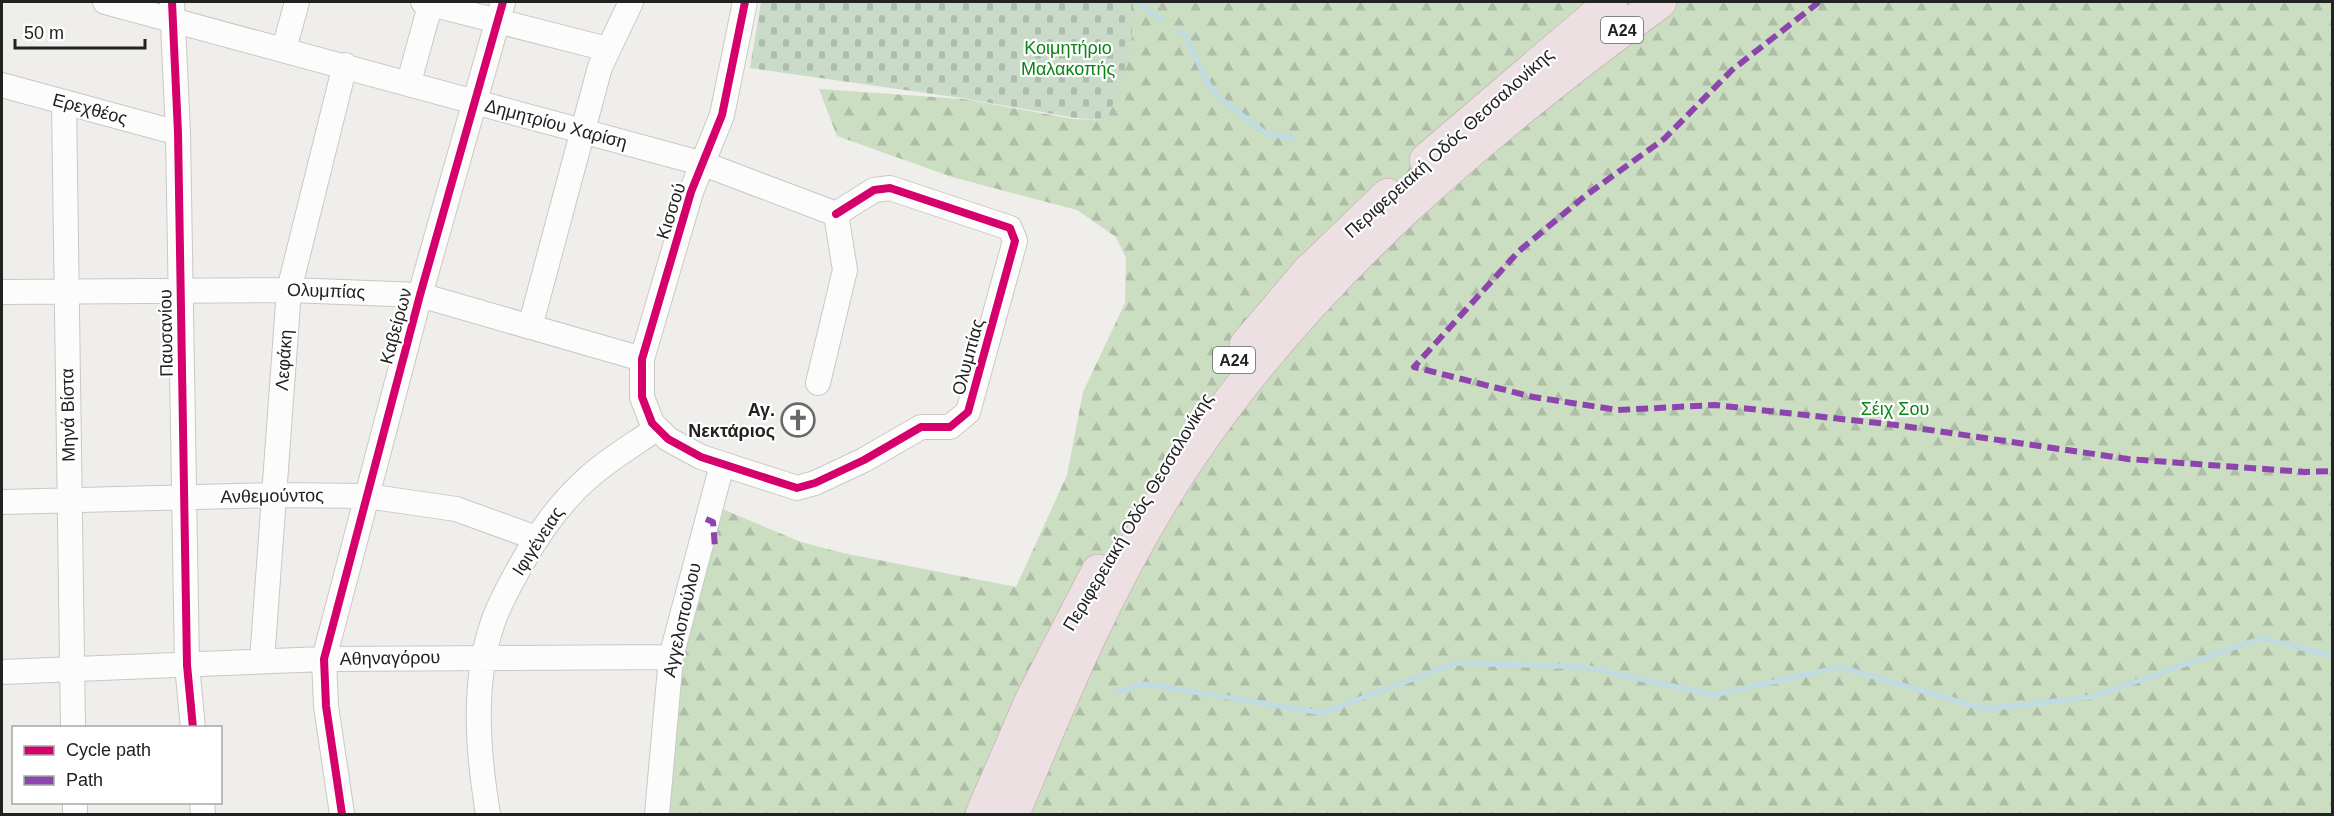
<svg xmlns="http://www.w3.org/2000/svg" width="2334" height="816" font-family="Arial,sans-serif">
<defs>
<pattern id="forest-firs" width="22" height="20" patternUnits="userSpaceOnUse" patternTransform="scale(1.5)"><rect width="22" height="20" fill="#cbdec1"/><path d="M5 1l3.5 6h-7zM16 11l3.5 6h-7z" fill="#aebea6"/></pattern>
<pattern id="cemetery-stones" width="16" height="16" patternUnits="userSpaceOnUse" patternTransform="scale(1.5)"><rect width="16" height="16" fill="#cadbca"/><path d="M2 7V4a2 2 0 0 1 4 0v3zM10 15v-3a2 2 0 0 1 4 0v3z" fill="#adbcad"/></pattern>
</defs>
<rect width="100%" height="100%" fill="#f0eeeb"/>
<!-- forest -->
<path fill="url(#forest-firs)" d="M 1132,2 L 2332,2 L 2332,814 L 669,814 L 677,669 L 720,508 L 801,542 L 843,553 L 1016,587 L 1067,475 L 1083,392 L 1125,303 L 1126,258 L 1116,237 L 1077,210 L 952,177 L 837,136 L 819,89 L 963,99 L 1074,119 L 1106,120 Z"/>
<!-- cemetery -->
<path fill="url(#cemetery-stones)" d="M 761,2 L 1133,2 L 1131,55 L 1107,120 L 1076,118 L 961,98 L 750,68 Z"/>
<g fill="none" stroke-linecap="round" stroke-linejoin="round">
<!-- stream -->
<path stroke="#bfdbe3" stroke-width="5" d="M 1138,2 L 1161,20
M 1178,31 L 1186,36 L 1207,82 L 1221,99 L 1267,134 L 1293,138
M 1116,692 L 1145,684 L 1322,713 L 1456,663 L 1585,667 L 1714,695 L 1840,667 L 1985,709 L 2091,697 L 2262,638 L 2332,656"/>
<defs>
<path id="minor" d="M 105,2 L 704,164 L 836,214 L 845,270 L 818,383
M 172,2 L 178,133 L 187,665 L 193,728
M 423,2 L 607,49
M 745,2 L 722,115 L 691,192 L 642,359 L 642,397 L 652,423 L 668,439 L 701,457 L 797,488 L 815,483 L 864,460 L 921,427 L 950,427 L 968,412 L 1015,241 L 1010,228 L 890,188 L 874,190 L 836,214
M 284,49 L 297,2
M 409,82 L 431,2
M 2,85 L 178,133
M 64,102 L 73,728
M 2,292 L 289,290 L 420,295 L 642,359
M 530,327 L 600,67 L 631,2
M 2,502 L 274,495 L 366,496 L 456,509 L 536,538
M 262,661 L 289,290 L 345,65
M 2,672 L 324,659 L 671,657
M 75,802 L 75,814
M 202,802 L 203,814
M 342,814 L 326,706 L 324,659 L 420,295 L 503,2
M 488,814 C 478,753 472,685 492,625 C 499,603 511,583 522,563 C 540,531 561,501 589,477 C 609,459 633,445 656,429
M 657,814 L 671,657 L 722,465"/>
<path id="highway" d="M 1426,160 L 1611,2
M 1246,345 L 1308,272 L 1388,195
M 982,814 L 1032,699 L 1098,571
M 1013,814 C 1063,692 1115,568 1189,458 C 1312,275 1484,131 1660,2"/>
</defs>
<!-- minor casing -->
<use href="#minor" stroke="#c9c8c7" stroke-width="26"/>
<!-- highway casing -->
<use href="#highway" stroke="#c5a2ac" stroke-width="34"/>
<!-- minor -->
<use href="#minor" stroke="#fdfcfc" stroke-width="24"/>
<!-- highway -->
<use href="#highway" stroke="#ece0e2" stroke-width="33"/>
<!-- quiet -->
<path stroke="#8e44ad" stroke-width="6" stroke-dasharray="12 6" stroke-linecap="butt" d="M 1819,2 L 1732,70 L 1664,139 L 1585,196 L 1519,251 L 1414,367 L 1533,397 L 1618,410 L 1715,405 L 1896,425 L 2128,459 L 2305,472 L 2332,471
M 706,519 L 713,522 L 715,548"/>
<defs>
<path id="cycleway" d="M 172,2 L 178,133 L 187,665 L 193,728
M 745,2 L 722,115 L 691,192 L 642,359 L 642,397 L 652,423 L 668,439 L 701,457 L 797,488 L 815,483 L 864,460 L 921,427 L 950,427 L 968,412 L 1015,241 L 1010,228 L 890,188 L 874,190 L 836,214
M 342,814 L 326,706 L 324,659 L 420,295 L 503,2"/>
</defs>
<!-- cycleway casing -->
<use href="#cycleway" stroke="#fff" stroke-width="11"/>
<!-- cycleway -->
<use href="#cycleway" stroke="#d6006c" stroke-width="8"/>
</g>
<!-- icons -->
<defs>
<symbol id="church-ring" viewBox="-11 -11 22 22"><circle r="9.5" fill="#fff" stroke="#6a6968" stroke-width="1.5"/><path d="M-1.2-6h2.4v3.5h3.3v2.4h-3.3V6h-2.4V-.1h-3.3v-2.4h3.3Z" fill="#6a6968"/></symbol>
</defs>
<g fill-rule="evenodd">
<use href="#church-ring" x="779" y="401" width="38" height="38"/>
</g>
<g text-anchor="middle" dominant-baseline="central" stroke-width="4.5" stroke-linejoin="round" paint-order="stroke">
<!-- shield labels -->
<g fill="#fff" stroke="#646464" stroke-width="1.5">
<rect x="1601" y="17" width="42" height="26" rx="4.5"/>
<rect x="1213" y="347" width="42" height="26" rx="4.5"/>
</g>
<g font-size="16" font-weight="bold" fill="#222">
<text x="1622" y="30">Α24</text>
<text x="1234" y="360">Α24</text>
</g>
<!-- park labels -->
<g font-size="18" fill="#0c8416" stroke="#fff">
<text x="1068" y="48">Κοιμητήριο<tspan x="1068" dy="21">Μαλακοπής</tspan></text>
<text x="1895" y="409">Σέιχ Σου</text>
</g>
<!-- street labels -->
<g font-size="18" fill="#222" stroke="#fff">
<text transform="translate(90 109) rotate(15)">Ερεχθέος</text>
<text transform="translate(556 124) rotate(15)">Δημητρίου Χαρίση</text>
<text transform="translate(1449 143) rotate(-42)">Περιφερειακή Οδός Θεσσαλονίκης</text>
<text transform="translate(671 211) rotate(-72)">Κισσού</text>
<text transform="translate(326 291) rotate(2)">Ολυμπίας</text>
<text transform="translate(396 326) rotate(-75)">Καβείρων</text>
<text transform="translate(166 333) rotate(-91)">Παυσανίου</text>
<text transform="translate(968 357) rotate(-75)">Ολυμπίας</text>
<text transform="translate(284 360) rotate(-86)">Λεφάκη</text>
<text transform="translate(68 415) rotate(-91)">Μηνά Βίστα</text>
<text transform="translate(272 496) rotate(-1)">Ανθεμούντος</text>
<text transform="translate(1138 512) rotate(-59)">Περιφερειακή Οδός Θεσσαλονίκης</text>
<text transform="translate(538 541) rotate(-57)">Ιφιγένειας</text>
<text transform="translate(682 620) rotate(-77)">Αγγελοπούλου</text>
<text transform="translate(390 658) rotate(-1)">Αθηναγόρου</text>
</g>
<!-- poi labels -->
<g font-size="18" font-weight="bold" fill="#222" stroke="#fff" text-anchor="end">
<text x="775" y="410">Αγ.<tspan x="775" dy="21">Νεκτάριος</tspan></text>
</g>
</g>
<!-- border -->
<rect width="2334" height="816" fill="none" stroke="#222222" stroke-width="6"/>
<!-- legend -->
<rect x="12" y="726" width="210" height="78" fill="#ffffff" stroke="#a7a7a7" stroke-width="1.5"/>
<rect x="24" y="746" width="30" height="9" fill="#d6006c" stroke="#a7a7a7" stroke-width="1.5"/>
<text x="66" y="756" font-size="18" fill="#222222">Cycle path</text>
<rect x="24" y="776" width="30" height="9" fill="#8e44ad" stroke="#a7a7a7" stroke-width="1.5"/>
<text x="66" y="786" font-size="18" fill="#222222">Path</text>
<!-- scale -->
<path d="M15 39v9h130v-9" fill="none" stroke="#222222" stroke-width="3"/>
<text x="24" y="39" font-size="18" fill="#222222" stroke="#ffffff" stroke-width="4.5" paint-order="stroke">50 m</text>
</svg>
